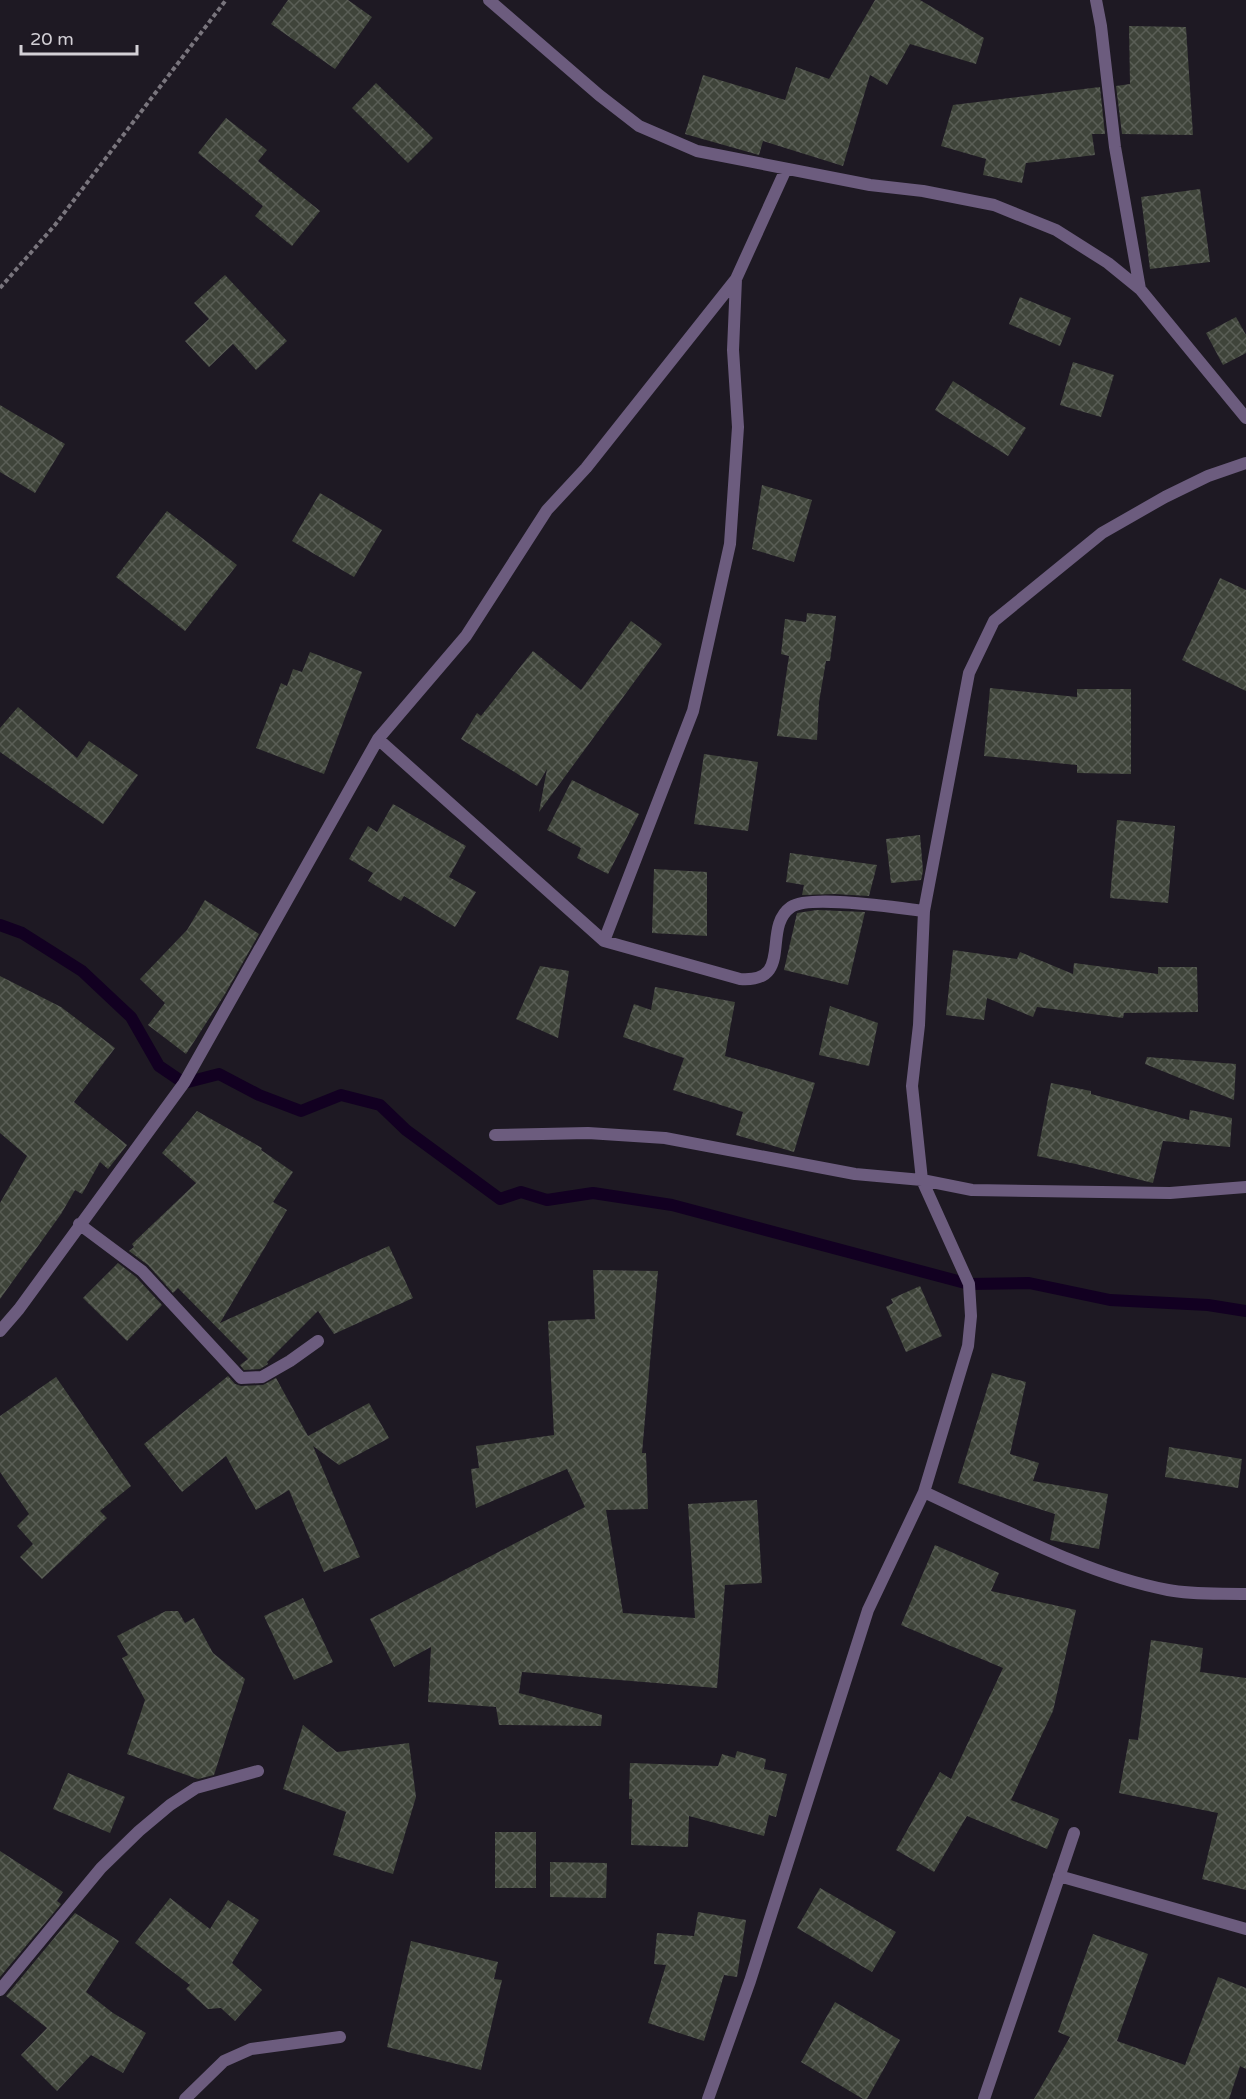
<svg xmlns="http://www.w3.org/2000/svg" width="1246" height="2099" font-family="'Varela Round',sans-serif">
<defs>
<pattern id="building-cross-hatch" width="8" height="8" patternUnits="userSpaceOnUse" patternTransform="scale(1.5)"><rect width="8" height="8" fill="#3f443a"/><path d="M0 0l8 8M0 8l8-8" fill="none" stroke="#5a5e56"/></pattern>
</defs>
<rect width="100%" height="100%" fill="#1e1923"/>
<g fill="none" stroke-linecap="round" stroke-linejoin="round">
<!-- stream -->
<path stroke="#120021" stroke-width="12" d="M 0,925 L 22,933 L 82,971 L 131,1017 L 159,1066 L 184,1083 L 219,1074 L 259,1095 L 301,1111 L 341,1095 L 380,1105 L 406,1130 L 500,1199 L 521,1192 L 547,1200 L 593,1193 L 672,1205 L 969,1284 L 1029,1283 L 1110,1300 L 1208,1305 L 1246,1311"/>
</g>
<!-- building -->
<path fill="url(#building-cross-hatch)" d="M 288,0 L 348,0 L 372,17 L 335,69 L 271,24 Z
M 875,0 L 920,0 L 984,38 L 976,64 L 910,44 L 887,85 L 870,75 L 843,166 L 763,141 L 759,155 L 685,134 L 703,75 L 785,100 L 796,67 L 829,79 Z
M 1129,26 L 1186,27 L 1193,135 L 1122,134 L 1116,86 L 1130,84 Z
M 376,83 L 433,138 L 408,163 L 352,108 Z
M 1100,87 L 1105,134 L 1092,134 L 1095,155 L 1026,163 L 1022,183 L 983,175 L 986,159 L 941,146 L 953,105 Z
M 226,118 L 267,150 L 258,161 L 320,211 L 292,246 L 255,216 L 263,206 L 198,153 Z
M 1200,189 L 1210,262 L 1150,269 L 1141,197 Z
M 225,275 L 287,341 L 256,370 L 233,344 L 209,367 L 185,341 L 209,319 L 194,303 Z
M 1020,297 L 1071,318 L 1060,346 L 1009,324 Z
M 1236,317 L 1246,335 L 1246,353 L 1223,365 L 1206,333 Z
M 1073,362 L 1114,375 L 1101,417 L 1060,405 Z
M 953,381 L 1026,428 L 1008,456 L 935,410 Z
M 0,405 L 65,444 L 35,493 L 0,472 Z
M 762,485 L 812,500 L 794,562 L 752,549 Z
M 320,493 L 382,530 L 354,577 L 292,541 Z
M 167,511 L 237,565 L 185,631 L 116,577 Z
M 1220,578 L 1246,590 L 1246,691 L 1182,660 Z
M 807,613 L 836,616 L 830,661 L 826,661 L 819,702 L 817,740 L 777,736 L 789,656 L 781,654 L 785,619 L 806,622 Z
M 631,621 L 662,644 L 539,812 L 547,769 L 537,786 L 461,739 L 477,713 L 481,716 L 533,651 L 581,690 Z
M 310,652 L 362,672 L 324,774 L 256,748 L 281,683 L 287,686 L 293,669 L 302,672 Z
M 990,688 L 1077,697 L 1077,689 L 1131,689 L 1131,774 L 1077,773 L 1077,765 L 984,756 Z
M 18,707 L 77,758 L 89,741 L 138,775 L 103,824 L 0,752 L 0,728 Z
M 704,754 L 758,762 L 748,831 L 694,824 Z
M 572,780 L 639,814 L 608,874 L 577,858 L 581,848 L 547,830 Z
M 393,804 L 466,846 L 449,877 L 476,892 L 455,927 L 404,896 L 401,901 L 368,881 L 373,873 L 349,859 L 368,826 L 377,832 Z
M 1117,820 L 1175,826 L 1168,903 L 1110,898 Z
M 920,835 L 923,871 L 921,880 L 891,883 L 886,839 Z
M 790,853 L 877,865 L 869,896 L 835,894 L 802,895 L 804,885 L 786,882 Z
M 654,869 L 707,872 L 707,936 L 652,933 Z
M 205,900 L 259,934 L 225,994 L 186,1054 L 148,1025 L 165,1003 L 140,979 L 187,930 Z
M 817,910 L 865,912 L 848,985 L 784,970 L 797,913 Z
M 953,950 L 1017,959 L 1020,952 L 1073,974 L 1074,963 L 1158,974 L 1158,967 L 1197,967 L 1198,1012 L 1124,1013 L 1123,1018 L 1037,1007 L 1033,1017 L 987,998 L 984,1020 L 946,1015 Z
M 540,966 L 569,971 L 558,1038 L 516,1019 Z
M 0,976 L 61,1007 L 115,1048 L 74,1102 L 127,1145 L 108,1169 L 100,1162 L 82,1194 L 75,1190 L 61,1214 L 0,1299 L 0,1203 L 27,1156 L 0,1133 Z
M 655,987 L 735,1002 L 725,1056 L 815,1083 L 794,1152 L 736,1135 L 743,1112 L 673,1090 L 684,1058 L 623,1037 L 634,1004 L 651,1010 Z
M 830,1006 L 878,1023 L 869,1066 L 819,1055 Z
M 1147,1057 L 1236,1064 L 1234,1100 L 1145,1064 Z
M 1051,1083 L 1091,1091 L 1091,1094 L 1189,1120 L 1190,1110 L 1232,1118 L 1230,1147 L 1163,1141 L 1153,1183 L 1076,1164 L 1037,1156 Z
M 197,1111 L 262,1148 L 261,1150 L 293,1172 L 273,1202 L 287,1210 L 220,1323 L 389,1246 L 413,1298 L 334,1334 L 318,1311 L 267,1362 L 268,1364 L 260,1369 L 244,1370 L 240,1365 L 248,1359 L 178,1288 L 173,1293 L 148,1265 L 129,1251 L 134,1247 L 132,1244 L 196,1183 L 162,1153 Z
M 118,1263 L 136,1277 L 162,1305 L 127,1341 L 83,1298 Z
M 593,1270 L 658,1271 L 642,1453 L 646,1453 L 648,1509 L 606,1510 L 623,1613 L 695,1618 L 688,1504 L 757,1500 L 762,1583 L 725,1585 L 717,1688 L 522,1672 L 519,1693 L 602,1715 L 601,1726 L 499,1725 L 496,1707 L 428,1702 L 431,1647 L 394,1667 L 370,1619 L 585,1507 L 567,1469 L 476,1508 L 471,1469 L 479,1468 L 476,1446 L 554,1435 L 548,1321 L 595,1319 Z
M 920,1286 L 942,1336 L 906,1352 L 886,1307 L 893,1303 L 891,1299 Z
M 992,1373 L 1026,1382 L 1010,1454 L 1039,1463 L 1033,1481 L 1108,1494 L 1099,1549 L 1050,1540 L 1055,1514 L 958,1483 Z
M 228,1376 L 235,1384 L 241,1386 L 263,1385 L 276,1378 L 308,1436 L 369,1403 L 389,1438 L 339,1465 L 313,1446 L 360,1557 L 324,1572 L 289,1490 L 256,1510 L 226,1456 L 182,1492 L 144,1444 Z
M 56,1377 L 131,1486 L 100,1511 L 107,1518 L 42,1579 L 20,1557 L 33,1544 L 17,1526 L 29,1514 L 0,1472 L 0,1416 Z
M 1169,1447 L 1242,1459 L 1238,1488 L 1165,1477 Z
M 935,1545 L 999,1573 L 991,1591 L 1076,1610 L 1053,1711 L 1011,1800 L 1059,1819 L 1047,1849 L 967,1816 L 934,1872 L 896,1850 L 940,1772 L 951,1779 L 1003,1668 L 901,1625 Z
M 303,1598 L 333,1662 L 294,1680 L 264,1616 Z
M 166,1611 L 178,1611 L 185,1623 L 194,1618 L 213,1653 L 245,1679 L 214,1775 L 198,1779 L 127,1754 L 145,1700 L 122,1658 L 128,1655 L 117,1636 Z
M 1151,1640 L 1203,1648 L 1200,1672 L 1246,1678 L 1246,1890 L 1202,1879 L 1218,1813 L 1119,1793 L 1129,1739 L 1138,1740 Z
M 303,1725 L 337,1752 L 409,1743 L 416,1797 L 393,1874 L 333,1855 L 346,1812 L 283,1789 Z
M 737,1751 L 766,1759 L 764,1769 L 787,1774 L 776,1817 L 769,1815 L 764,1836 L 689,1816 L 688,1847 L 631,1845 L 632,1799 L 629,1799 L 630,1763 L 718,1766 L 722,1754 L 735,1758 Z
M 68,1773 L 125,1797 L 110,1833 L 53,1809 Z
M 495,1832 L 536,1832 L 536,1888 L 495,1888 Z
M 0,1851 L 63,1892 L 57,1901 L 61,1904 L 0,1977 Z
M 550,1862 L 607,1863 L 606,1898 L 550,1897 Z
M 820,1888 L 896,1932 L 872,1972 L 797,1928 Z
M 170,1898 L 210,1929 L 228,1900 L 259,1920 L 232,1963 L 262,1990 L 235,2021 L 221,2008 L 208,2009 L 186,1989 L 190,1985 L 135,1943 Z
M 698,1912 L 746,1920 L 737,1977 L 724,1975 L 704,2041 L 648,2023 L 666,1965 L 654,1964 L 657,1933 L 694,1936 Z
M 75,1913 L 119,1941 L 86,1992 L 113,2013 L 146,2033 L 123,2073 L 91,2055 L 57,2091 L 21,2055 L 47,2028 L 6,1996 Z
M 1093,1934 L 1148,1954 L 1117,2041 L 1185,2065 L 1218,1977 L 1246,1988 L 1246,2069 L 1240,2066 L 1229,2099 L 1034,2099 L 1070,2037 L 1058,2032 Z
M 411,1941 L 498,1962 L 494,1979 L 502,1980 L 481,2070 L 387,2047 Z
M 835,2002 L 900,2040 L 867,2099 L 863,2099 L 801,2062 Z"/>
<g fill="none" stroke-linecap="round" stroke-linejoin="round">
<!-- path -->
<path stroke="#79757d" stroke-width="4" stroke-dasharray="4.5 3" stroke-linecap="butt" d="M 0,288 L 55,225 L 226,0"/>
<!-- street -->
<path stroke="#6c5c7e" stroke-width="12" d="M 489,0 L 599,95 L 639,126 L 697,151 L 870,185 L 923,191 L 994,205 L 1056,230 L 1108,263 L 1140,289 L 1246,418
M 1096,0 L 1101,26 L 1115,147 L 1140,289
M 378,739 L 604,941 L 740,979 C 795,983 761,928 791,907 C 810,894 899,908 924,911
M 604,941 L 693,711 L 730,544 L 738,427 L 733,350 L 736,279
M 495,1135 L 588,1133 L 665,1138 L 855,1174 L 922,1180 L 972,1190 L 1170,1193 L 1246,1187
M 79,1224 L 142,1271 L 241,1378 L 262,1377 L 290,1361 L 318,1341
M 0,1331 L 19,1309 L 184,1083 L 378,739 L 466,636 L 547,510 L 586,468 L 736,279 L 786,169
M 924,1492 C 1002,1528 1084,1574 1168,1590 C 1193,1595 1221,1593 1246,1594
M 1059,1876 L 1246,1929
M 0,1990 L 101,1868 L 139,1831 L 170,1805 L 196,1788 L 258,1771
M 185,2099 L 224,2061 L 251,2049 L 340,2037
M 708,2099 L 750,1981 L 868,1610 L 924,1492 L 968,1346 L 971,1316 L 969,1284 L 922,1180 L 912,1086 L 919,1025 L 924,911 L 969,673 L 994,621 L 1102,533 L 1165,497 L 1208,476 L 1246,463
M 984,2099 L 1074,1833"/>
</g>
<!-- scale -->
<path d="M21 45v9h116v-9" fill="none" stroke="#d3d0d6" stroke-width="3"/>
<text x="30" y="45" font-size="18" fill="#d3d0d6" stroke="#1e1923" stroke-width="4.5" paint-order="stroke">20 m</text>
</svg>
